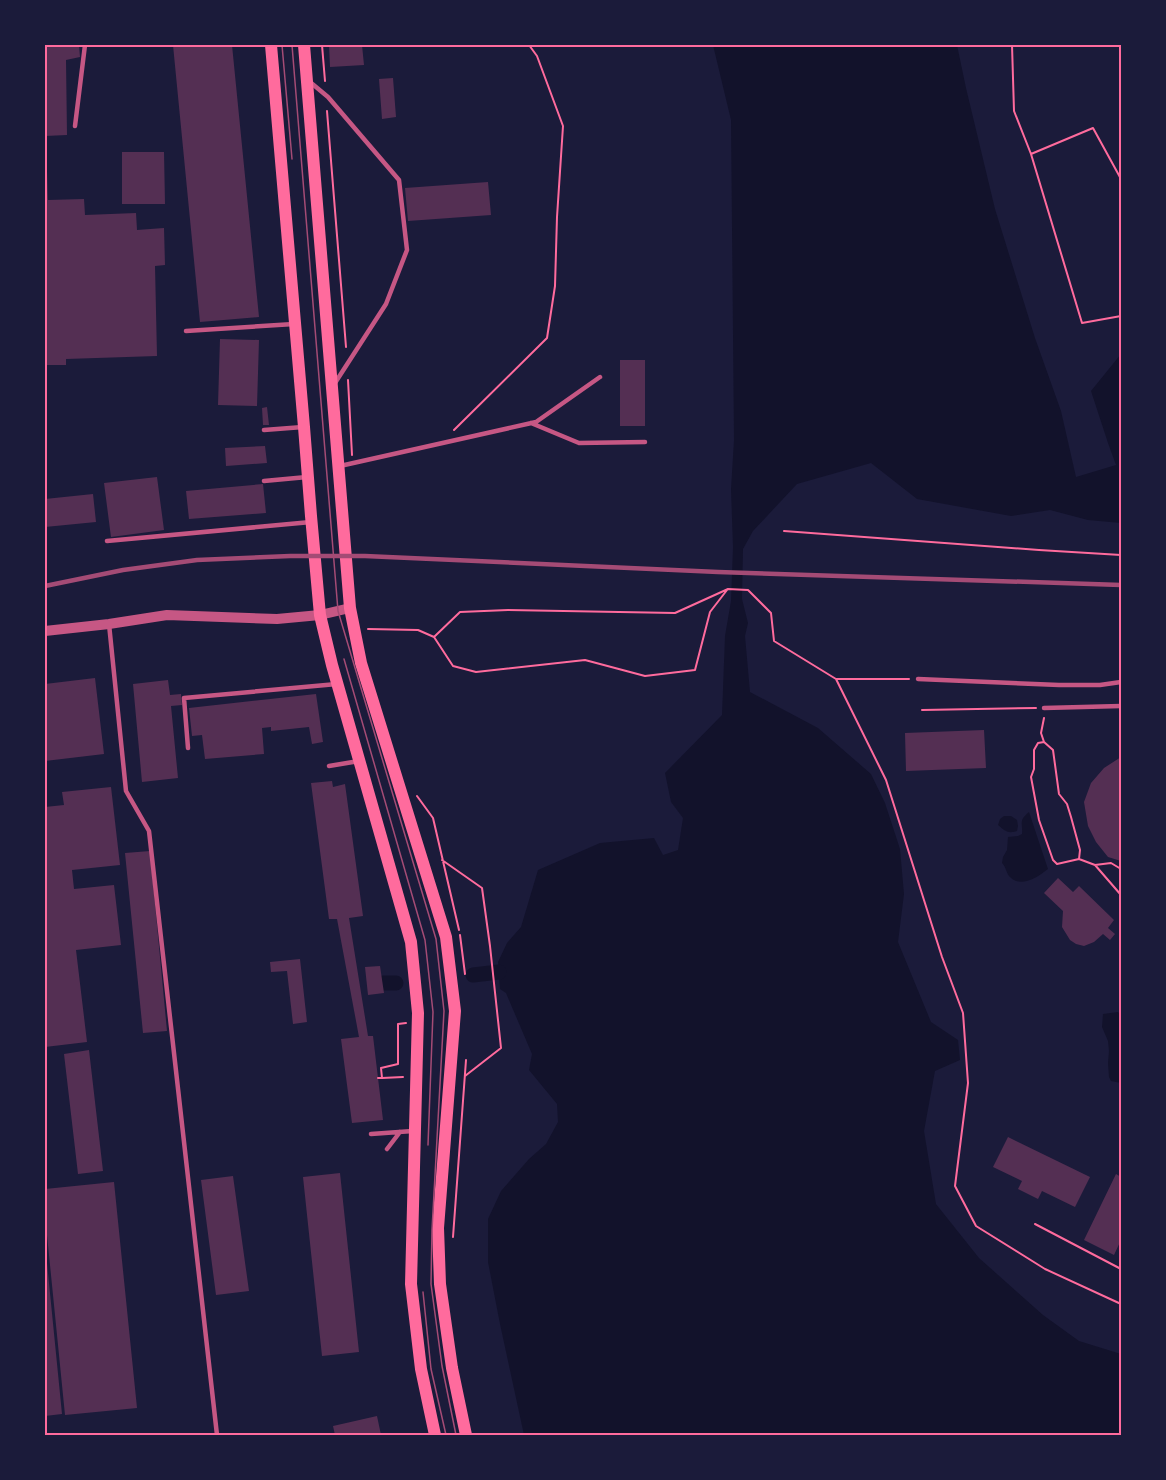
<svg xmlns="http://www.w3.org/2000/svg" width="1166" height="1480" font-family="Spectral,serif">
<rect width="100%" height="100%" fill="#1b1b3a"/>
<!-- water -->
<path fill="#12122b" d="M 713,45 L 957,45 L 966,88 L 995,209 L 1035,338 L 1061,411 L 1076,477 L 1116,465 L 1108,443 L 1091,391 L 1121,354 L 1121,523 L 1088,520 L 1050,510 L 1011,516 L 917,499 L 871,463 L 797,484 L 753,531 L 743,549 L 742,599 L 748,623 L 745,636 L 750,692 L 818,728 L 871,774 L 885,803 L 900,849 L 904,894 L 898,942 L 931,1022 L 958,1040 L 960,1060 L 935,1071 L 924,1131 L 936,1204 L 979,1258 L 1043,1315 L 1079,1341 L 1121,1354 L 1121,1435 L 524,1435 L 500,1324 L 488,1262 L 488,1219 L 501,1191 L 529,1159 L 546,1144 L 558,1122 L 557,1104 L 529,1070 L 532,1054 L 506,993 L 500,989 L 498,962 L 507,943 L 521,927 L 538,870 L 600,843 L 654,838 L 663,855 L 678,850 L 683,818 L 671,802 L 665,773 L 722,715 L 725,636 L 731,601 L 733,547 L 731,489 L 734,440 L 731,120 Z
M 1029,812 L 1048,869 C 1038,877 1020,889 1009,876 C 1006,872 1006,867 1002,863 L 1003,857 L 1007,850 L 1008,837 L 1018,836 L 1022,834 C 1023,823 1018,821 1029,812 Z
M 1004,816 L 1011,816 L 1017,820 L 1018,826 L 1017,831 C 1008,834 1005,831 998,825 L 1000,819 Z
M 1118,1012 L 1121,1016 L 1121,1083 L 1111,1081 L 1109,1077 L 1108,1063 L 1109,1051 L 1108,1041 L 1102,1027 L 1103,1014 Z"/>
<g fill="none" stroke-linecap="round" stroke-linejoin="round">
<!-- canal -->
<path stroke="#12122b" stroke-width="15" d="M 473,975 L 499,972
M 383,983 L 396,983"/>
</g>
<!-- building -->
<path fill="#542f53" d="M 45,45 L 79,45 L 80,57 L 66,60 L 67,135 L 45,136 Z
M 173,45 L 232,45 L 259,317 L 200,322 Z
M 329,45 L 362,45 L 364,65 L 330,67 Z
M 393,78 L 396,117 L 382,119 L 379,79 Z
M 122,152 L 164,152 L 165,204 L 122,204 Z
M 45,171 L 47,171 L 48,200 L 84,199 L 85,215 L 136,213 L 137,230 L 164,228 L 165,265 L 155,266 L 157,356 L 66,359 L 66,365 L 45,365 Z
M 488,182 L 491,215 L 408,221 L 405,188 Z
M 220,339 L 259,340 L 257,406 L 218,405 Z
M 620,360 L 645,360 L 645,426 L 620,426 Z
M 267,407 L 269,425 L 263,425 L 262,408 Z
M 265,446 L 267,463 L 226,466 L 225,448 Z
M 157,477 L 164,530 L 111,537 L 104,483 Z
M 263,484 L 266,513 L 189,519 L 186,491 Z
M 93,494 L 96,522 L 45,527 L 45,499 Z
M 95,678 L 104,754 L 45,761 L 45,684 Z
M 168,680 L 170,695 L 181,694 L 182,705 L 171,706 L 178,778 L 142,782 L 133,684 Z
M 316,694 L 323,742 L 312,744 L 309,727 L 271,731 L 271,727 L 262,728 L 264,754 L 205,759 L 202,735 L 192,736 L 189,708 Z
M 984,730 L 986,768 L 906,771 L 905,733 Z
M 1121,757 L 1121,861 L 1108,857 L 1096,842 L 1088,826 L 1084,802 L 1091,783 L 1104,768 Z
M 332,781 L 333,787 L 345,784 L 363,916 L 349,918 L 368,1036 L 373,1036 L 383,1120 L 352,1123 L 341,1039 L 359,1037 L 337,919 L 329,919 L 311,783 Z
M 111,787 L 120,865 L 72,870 L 74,889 L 114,885 L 121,945 L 76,950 L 87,1042 L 45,1047 L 45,807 L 64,805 L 62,792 Z
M 150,851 L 167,1031 L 143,1033 L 125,853 Z
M 1058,878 L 1073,892 L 1079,886 L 1114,920 L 1108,928 L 1115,934 L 1110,940 L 1103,934 L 1094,942 L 1084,946 L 1076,944 L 1070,940 L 1062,927 L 1063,911 L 1044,893 Z
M 300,959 L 307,1022 L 293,1024 L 287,971 L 271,972 L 270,962 Z
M 380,966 L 384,993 L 368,995 L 365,967 Z
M 89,1050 L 103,1171 L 78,1174 L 64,1054 Z
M 1008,1137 L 1090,1177 L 1075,1207 L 1042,1191 L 1038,1199 L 1018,1189 L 1022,1181 L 993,1167 Z
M 340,1173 L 359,1352 L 322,1356 L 303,1177 Z
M 1116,1174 L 1121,1177 L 1121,1240 L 1114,1255 L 1084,1240 Z
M 233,1176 L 249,1291 L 216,1295 L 201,1180 Z
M 114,1182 L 137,1408 L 65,1415 L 45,1215 L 45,1189 Z
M 45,1263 L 47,1263 L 62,1414 L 45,1416 Z
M 377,1416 L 381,1435 L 335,1435 L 333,1426 Z"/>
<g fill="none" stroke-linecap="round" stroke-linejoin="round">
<!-- path -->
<path stroke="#ff6b9d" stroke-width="2" d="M 322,45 L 325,81
M 1012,45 L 1014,111 L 1031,154 L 1093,128 L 1121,179
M 327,111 L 346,347
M 1031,154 L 1082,323 L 1121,316
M 348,380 L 352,455
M 454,430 L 547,338 L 555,286 L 557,217 L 563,126 L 537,56 L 529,45
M 784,531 L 1039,550 L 1121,555
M 368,629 L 418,630 L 434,637 L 453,666 L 476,672 L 585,660 L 645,676 L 695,670 L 710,612 L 727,590
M 434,637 L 460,612 L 508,610 L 675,613 L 728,589 L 748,590 L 771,613 L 774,641 L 836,679 L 909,679
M 836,679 L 886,780 L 942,957 L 963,1013 L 968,1083 L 955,1186 L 976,1226 L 1045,1269 L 1121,1304
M 922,710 L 1036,708
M 1044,718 L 1041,733 L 1044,742
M 417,796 L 433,818 L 459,930
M 1079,859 L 1080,850 L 1071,817 L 1067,804 L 1059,794 L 1053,750 L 1044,742 L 1038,743 L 1034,750 L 1034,769 L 1031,777 L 1039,820 L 1053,860 L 1057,864 L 1079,859 L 1095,865 L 1121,895
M 442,860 L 482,888 L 490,946 L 501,1048 L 465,1076
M 1095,865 L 1111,863 L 1121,869
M 460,935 L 465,974
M 378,1078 L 382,1078 L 381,1068 L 398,1064 L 398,1024 L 406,1023
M 382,1078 L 403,1077
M 1035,1224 L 1121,1269
M 453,1237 L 466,1060"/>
<!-- service -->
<path stroke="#c65784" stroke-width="4.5" d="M 310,82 L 328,97 L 399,180 L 407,250 L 386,304 L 335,383
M 75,126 L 85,45
M 186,331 L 294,324
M 531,423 L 579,443 L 645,442
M 264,430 L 303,427
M 340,466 L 536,422 L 600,377
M 264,481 L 307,477
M 107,541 L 311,522
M 109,624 L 126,791 L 149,831 L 217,1435
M 918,679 L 1059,685 L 1100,685 L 1121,682
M 1044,708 L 1121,706
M 188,748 L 184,698 L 337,684
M 329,766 L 359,761
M 371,1134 L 413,1131
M 387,1149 L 400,1132"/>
<!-- tertiary -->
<path stroke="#c65784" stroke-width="10" d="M 45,631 L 109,624 L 167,615 L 277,619 L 320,615 L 350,608"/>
<!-- secondary -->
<path stroke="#ff6b9d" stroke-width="12" d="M 271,45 L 304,427 L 311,516 L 320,615 L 332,665 L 411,942 L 418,1013 L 411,1284 L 421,1369 L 435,1435
M 304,45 L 350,608 L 361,663 L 446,937 L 455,1011 L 438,1228 L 440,1284 L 452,1368 L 466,1435"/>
<!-- tram -->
<path stroke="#a44b75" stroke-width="1.5" d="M 282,45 L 292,159
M 292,45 L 338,611 L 436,939 L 444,1011 L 432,1230 L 431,1284 L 442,1366 L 456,1435
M 344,659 L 425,940 L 433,1012 L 428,1145
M 423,1292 L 431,1369 L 446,1435"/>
<!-- rail -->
<path stroke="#a44b75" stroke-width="4.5" d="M 45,586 L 123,570 L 197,560 L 290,556 L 365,556 L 718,572 L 1121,585"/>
</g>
<!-- border -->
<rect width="1166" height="1480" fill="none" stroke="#1b1b3a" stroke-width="93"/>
<rect x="46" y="46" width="1074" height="1388" fill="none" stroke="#ff6b9d" stroke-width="2"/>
</svg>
